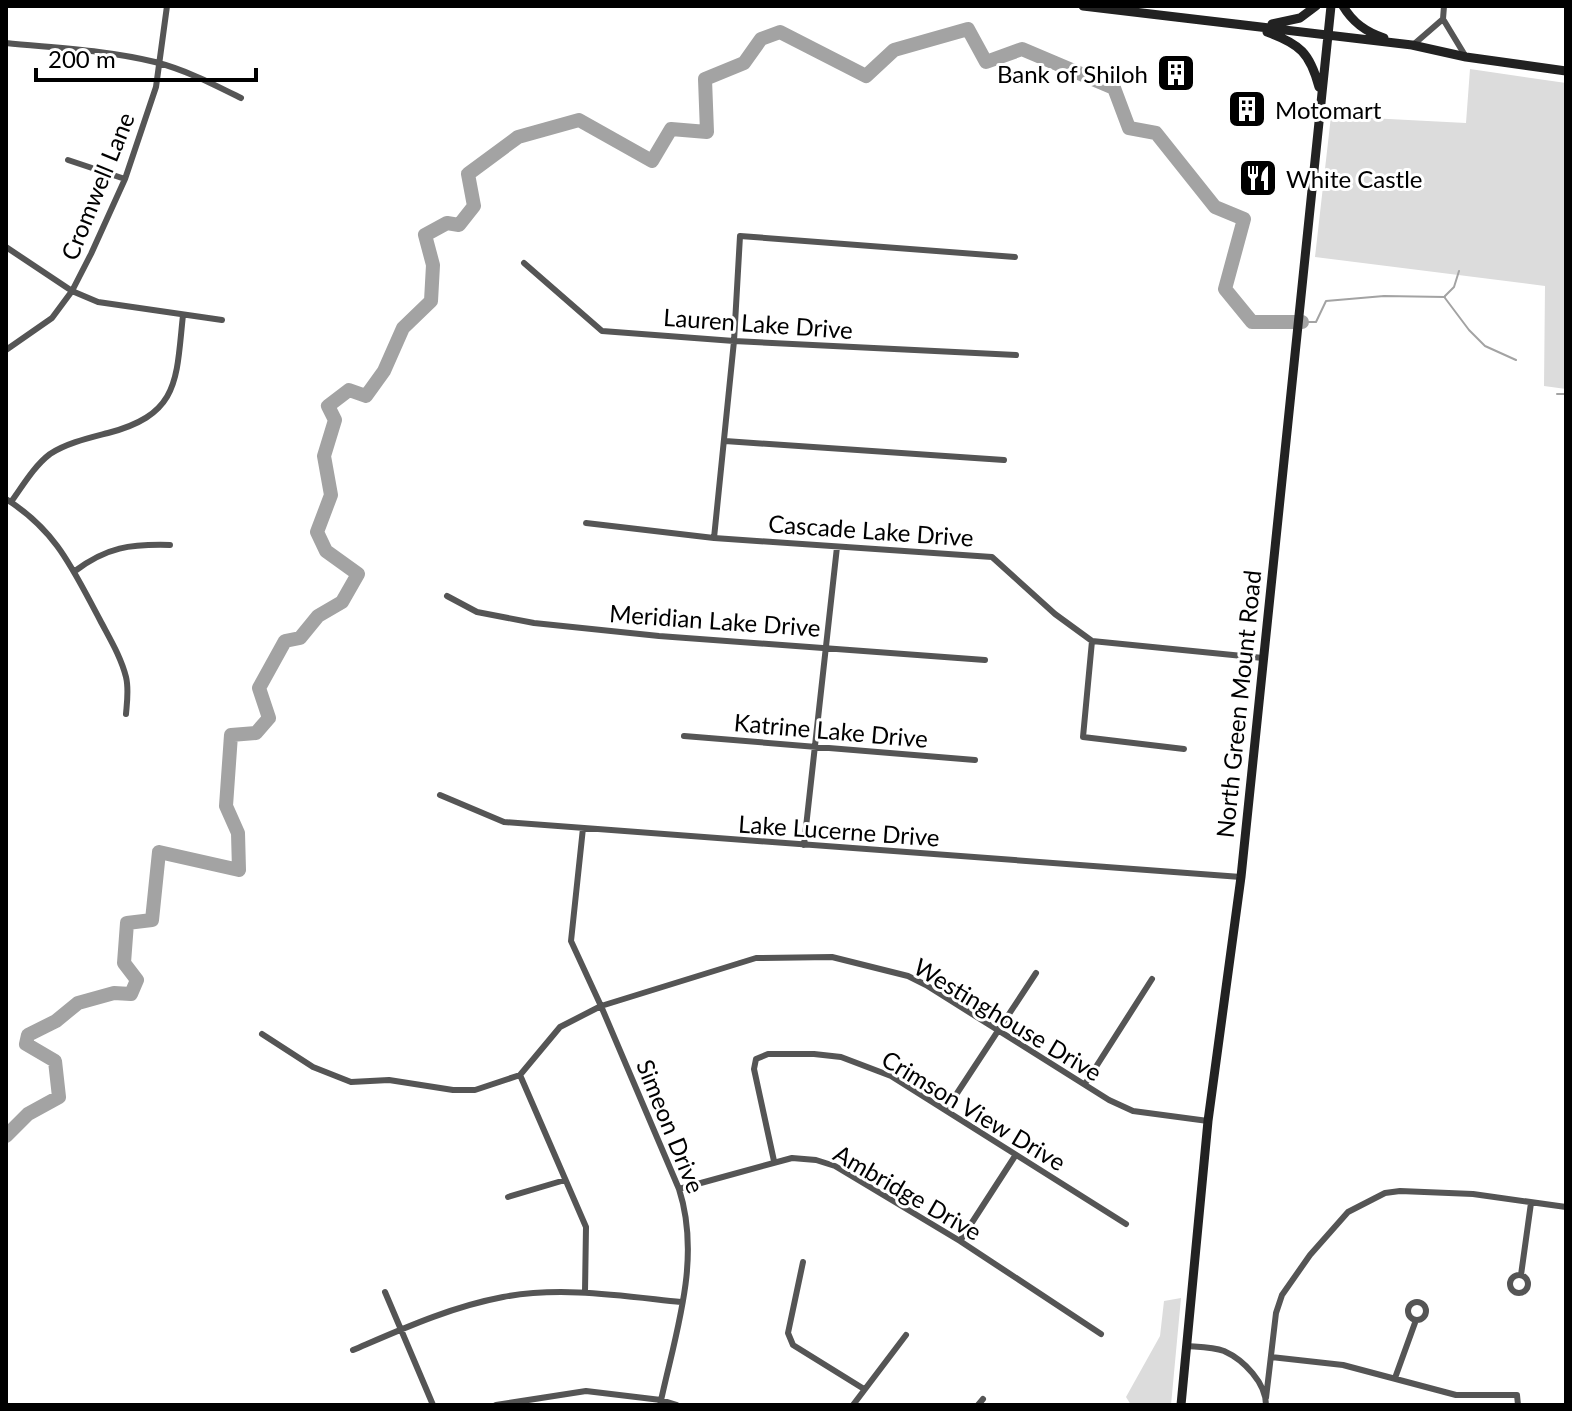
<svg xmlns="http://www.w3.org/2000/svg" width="1572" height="1411" font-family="Lato,sans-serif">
<rect width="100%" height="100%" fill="#fff"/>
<!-- green -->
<path fill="#dcdcdc" d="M 1470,69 L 1566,83 L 1566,389 L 1544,386 L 1545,286 L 1315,257 L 1331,116 L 1466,123 Z
M 1181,1298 L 1171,1405 L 1131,1405 L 1126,1397 L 1160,1336 L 1164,1301 Z"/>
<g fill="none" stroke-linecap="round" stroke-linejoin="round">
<!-- stream -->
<path stroke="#a3a3a3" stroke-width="2" d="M 1445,296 L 1454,287 L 1459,271
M 1445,298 L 1469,330 L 1485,346 L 1516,360
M 1303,322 L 1316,322 L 1326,301 L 1384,296 L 1445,297
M 1557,394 L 1566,394"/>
<!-- river -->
<path stroke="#a3a3a3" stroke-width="14" d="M 6,1136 L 28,1114 L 59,1097 L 55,1061 L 26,1044 L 28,1035 L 56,1021 L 78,1003 L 114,993 L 131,994 L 137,980 L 124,963 L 127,923 L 152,920 L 159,852 L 239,870 L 238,833 L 226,806 L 231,735 L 256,733 L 269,718 L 259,688 L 285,641 L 300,638 L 318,616 L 342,602 L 358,574 L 326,551 L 317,532 L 331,495 L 324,456 L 335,420 L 328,406 L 349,390 L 366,396 L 384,371 L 403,328 L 431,301 L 433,265 L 425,235 L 447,223 L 459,225 L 474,206 L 468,174 L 518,137 L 579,120 L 652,161 L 671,129 L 707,132 L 705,79 L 744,63 L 761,39 L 780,32 L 866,76 L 894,50 L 968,29 L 986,62 L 1022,49 L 1114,88 L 1129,128 L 1156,133 L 1215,207 L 1244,219 L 1225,289 L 1252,322 L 1302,322"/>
<!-- street -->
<path stroke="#555" stroke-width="6" d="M 1443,19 L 1466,57
M 6,43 C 55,48 107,50 155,62 C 186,70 213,84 241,98
M 1413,45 L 1443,19 L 1444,6
M 68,160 L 125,179
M 6,247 L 72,291 L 98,302 L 222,320
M 1015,257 L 740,236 L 734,341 L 714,538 L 992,557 L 1055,614 L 1092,641 L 1263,658
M 524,263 L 602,331 L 734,341 L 1016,355
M 6,350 L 52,318 L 72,291 L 91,254 L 125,179 L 156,87 L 167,6
M 725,441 L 1004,460
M 6,499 C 57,531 73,570 100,620 C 110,639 121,657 126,677 C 129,689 127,702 126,714
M 11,502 C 22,487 34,466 50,454 C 67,443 89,438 108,433 C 180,414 176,380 183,315
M 586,523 L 714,538
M 75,571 C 107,547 130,544 170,545
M 447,596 L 477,612 L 534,623 L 659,636 L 985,660
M 1092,641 L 1083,737 L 1184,749
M 684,736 L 975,760
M 440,795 L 504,822 L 1241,877
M 583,828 L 571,941 L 601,1006 L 679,1189 C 702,1260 675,1334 660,1405
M 804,845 L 837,547
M 262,1034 L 313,1067 L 351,1082 L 389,1080 L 453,1090 L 475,1090 L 520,1075 L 560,1027 L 601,1006 L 756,958 L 832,957 L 908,976 L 926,985 L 1109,1100 L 1133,1111 L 1208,1121
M 520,1075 L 586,1227 L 585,1292
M 1085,1084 L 1152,979
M 946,1110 L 1036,973
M 774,1161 L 754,1069 L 756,1059 L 768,1054 L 814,1054 L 841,1057 L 891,1076 L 1126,1224
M 679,1189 L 792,1158 L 816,1160 L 835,1166 L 960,1241 L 1101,1334
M 508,1197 L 565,1180
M 960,1241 L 1015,1156
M 803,1262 L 788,1333 L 793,1345 L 864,1389
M1510 1284a9 9 0 1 1 18 0a9 9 0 1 1-18 0Z
M 1521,1275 L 1531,1203
M 385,1292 L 433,1405
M1408 1311a9 9 0 1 1 18 0a9 9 0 1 1-18 0Z
M 1186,1346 C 1198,1347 1213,1347 1224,1351 C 1244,1360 1266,1383 1266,1405
M 353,1350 C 402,1329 450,1307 503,1297 C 561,1286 623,1296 681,1302
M 1271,1357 L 1343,1365 L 1456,1395 L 1517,1395 L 1518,1405
M 1395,1378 L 1416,1320
M 1266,1398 L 1276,1313 L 1282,1295 L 1310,1255 L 1348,1212 L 1385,1193 L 1400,1191 L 1473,1194 L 1566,1207
M 496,1405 L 586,1391 L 661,1400 L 677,1405
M 853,1405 L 906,1335
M 978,1405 L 983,1399"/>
<!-- secondary -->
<path stroke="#222" stroke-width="9" d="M 1083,6 L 1412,45 L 1466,57 L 1566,71
M 1343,6 C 1353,23 1366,32 1384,38
M 1272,24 L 1300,18 L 1316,6
M 1267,32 C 1300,44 1310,53 1319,87
M 1181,1405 L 1208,1121 L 1241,877 L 1331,6"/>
</g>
<!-- icons -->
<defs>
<symbol id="building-square" viewBox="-11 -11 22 22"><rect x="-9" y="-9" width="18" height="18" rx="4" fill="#000" stroke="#fff"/><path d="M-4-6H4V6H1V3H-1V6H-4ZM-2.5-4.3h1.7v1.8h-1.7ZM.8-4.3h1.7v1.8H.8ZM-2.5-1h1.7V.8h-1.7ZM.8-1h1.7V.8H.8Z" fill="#fff"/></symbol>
<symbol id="restaurant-square" viewBox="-11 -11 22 22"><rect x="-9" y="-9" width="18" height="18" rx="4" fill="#000" stroke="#fff"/><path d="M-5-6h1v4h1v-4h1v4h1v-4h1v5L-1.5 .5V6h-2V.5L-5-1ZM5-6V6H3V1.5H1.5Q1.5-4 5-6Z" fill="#fff"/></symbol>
</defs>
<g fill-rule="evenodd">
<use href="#building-square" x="1154" y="51" width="44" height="44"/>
<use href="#building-square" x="1225" y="87" width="44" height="44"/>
<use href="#restaurant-square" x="1236" y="156" width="44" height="44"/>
</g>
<g text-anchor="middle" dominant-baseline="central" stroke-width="6" stroke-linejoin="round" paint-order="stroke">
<!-- poi labels -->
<g font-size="24" fill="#000" stroke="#fff" text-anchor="start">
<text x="1148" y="73" text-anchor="end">Bank of Shiloh</text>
<text x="1275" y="109">Motomart</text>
<text x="1286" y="178">White Castle</text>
</g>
<!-- street labels -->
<g font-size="24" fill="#000" stroke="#fff">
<text transform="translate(97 186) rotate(-68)">Cromwell Lane</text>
<text transform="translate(758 323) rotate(4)">Lauren Lake Drive</text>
<text transform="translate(871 530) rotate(4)">Cascade Lake Drive</text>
<text transform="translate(715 620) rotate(4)">Meridian Lake Drive</text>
<text transform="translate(1238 704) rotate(-84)">North Green Mount Road</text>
<text transform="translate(831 730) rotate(5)">Katrine Lake Drive</text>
<text transform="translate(839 830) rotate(4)">Lake Lucerne Drive</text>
<text transform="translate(1008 1019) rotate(31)">Westinghouse Drive</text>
<text transform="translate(974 1110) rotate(31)">Crimson View Drive</text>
<text transform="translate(671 1126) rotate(68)">Simeon Drive</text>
<text transform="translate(908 1192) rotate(30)">Ambridge Drive</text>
</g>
</g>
<!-- border -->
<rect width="1572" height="1411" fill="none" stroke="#000000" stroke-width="16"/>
<!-- scale -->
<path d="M36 68v12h220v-12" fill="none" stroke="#000000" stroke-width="4"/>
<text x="48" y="68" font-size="24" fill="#000000" stroke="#ffffff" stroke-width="6" paint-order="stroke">200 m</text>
</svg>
